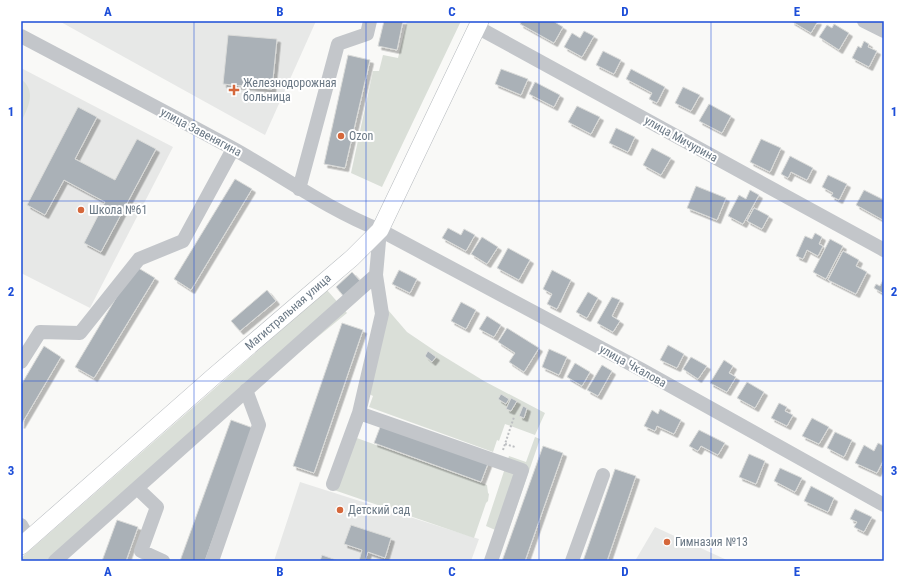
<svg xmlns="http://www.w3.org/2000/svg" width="905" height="582" font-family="'Roboto Condensed',sans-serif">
<defs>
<filter id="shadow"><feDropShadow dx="3.5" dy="3.5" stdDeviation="0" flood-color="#0004"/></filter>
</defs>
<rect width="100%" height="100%" fill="#f9f9f7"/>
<!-- built -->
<path fill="#e7e8e7" d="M 59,21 L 316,21 L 265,135 Z
M 21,68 L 173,147 L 90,308 L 21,273 Z
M 300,482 L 479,539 L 471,561 L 274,561 Z
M 655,527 L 729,561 L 635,561 Z"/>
<!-- green -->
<path fill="#dadfd8" d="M 407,21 L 461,21 L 382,187 L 351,173 L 373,71 L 379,71 L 383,55 L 398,58 Z
M 21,79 C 37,91 28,108 21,122 Z
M 327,290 L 347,313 L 260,384 L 52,561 L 21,561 L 21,558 Z
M 382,303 L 407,332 L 435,351 L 484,381 L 545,413 L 535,435 L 505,424 L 499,441 L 497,440 L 493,452 L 369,407 L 373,396 L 369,394 Z
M 354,437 L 487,485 L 488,493 L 489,494 L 488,501 L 486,503 L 474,538 L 331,489 Z
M 535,437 L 540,439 L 507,535 L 486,526 L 509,456 L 526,462 Z"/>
<!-- building -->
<path fill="#aab1b7" stroke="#dadbd9" filter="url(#shadow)" d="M 384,21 L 403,21 L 397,50 L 378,46 Z
M 522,21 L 553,21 L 563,27 L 554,43 L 520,24 Z
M 791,21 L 818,21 L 811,33 Z
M 834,24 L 849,33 L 839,50 L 819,37 L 827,25 L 832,28 Z
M 584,31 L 594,36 L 582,57 L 564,47 L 572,33 L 580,38 Z
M 228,35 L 277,39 L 272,89 L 223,84 Z
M 864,41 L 869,44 L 868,47 L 877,51 L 869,67 L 852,58 L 858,46 L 861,48 Z
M 603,51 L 621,60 L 614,74 L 596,65 Z
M 348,55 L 370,60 L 345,168 L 324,164 Z
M 501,69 L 528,79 L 521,95 L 495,84 Z
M 631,69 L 665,87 L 657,103 L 649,99 L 652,93 L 626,79 Z
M 535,82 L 560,95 L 554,107 L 529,94 Z
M 683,87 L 700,95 L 691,111 L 675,103 Z
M 709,104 L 731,116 L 722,133 L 699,121 Z
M 577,106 L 600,117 L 591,134 L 568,122 Z
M 78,107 L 97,117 L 75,159 L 115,180 L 137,139 L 156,149 L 101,252 L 84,243 L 105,202 L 64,180 L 45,215 L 27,205 Z
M 616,128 L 635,137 L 628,152 L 609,143 Z
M 761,139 L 781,148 L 770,172 L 750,162 Z
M 652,148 L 671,158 L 661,175 L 643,165 Z
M 790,156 L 813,168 L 807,180 L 791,172 L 788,178 L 781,174 Z
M 828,175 L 847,184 L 839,200 L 831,196 L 833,193 L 822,187 Z
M 235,179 L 252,189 L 191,290 L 174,279 Z
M 696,186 L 726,198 L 717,220 L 687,208 Z
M 750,190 L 759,195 L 743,224 L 728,216 L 739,195 L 746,199 Z
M 864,190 L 884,200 L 883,220 L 856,205 Z
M 754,208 L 769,216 L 762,229 L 747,221 Z
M 448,228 L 461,235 L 464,229 L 475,235 L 466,251 L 442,238 Z
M 815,233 L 822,237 L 819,244 L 823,246 L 818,256 L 807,250 L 803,259 L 796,256 L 805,236 L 812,239 Z
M 482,237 L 498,247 L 487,264 L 471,254 Z
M 830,239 L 843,246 L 826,279 L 813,272 Z
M 508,248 L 530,260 L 519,280 L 497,268 Z
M 843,251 L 859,260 L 856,266 L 867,272 L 856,294 L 828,280 Z
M 135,266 L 155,278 L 94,378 L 75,367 Z
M 399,270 L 417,279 L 410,293 L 392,284 Z
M 552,270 L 571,280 L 557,309 L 547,304 L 552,294 L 543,289 Z
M 352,272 L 362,283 L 345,298 L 336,287 Z
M 884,278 L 884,294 L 874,288 L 876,284 L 880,286 Z
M 267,290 L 276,301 L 240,331 L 231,321 Z
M 588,292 L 598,298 L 587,318 L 576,312 Z
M 612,297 L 620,300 L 612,316 L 620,321 L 613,332 L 597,323 Z
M 461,302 L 476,310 L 466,329 L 451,321 Z
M 487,316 L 501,325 L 494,337 L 479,329 Z
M 342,323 L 363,330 L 314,473 L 293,466 Z
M 507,328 L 539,348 L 524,372 L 509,362 L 515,353 L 498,342 Z
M 668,345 L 684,354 L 677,368 L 660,360 Z
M 44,346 L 61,357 L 21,425 L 21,385 Z
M 549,349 L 567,357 L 559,375 L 542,367 Z
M 428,351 L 436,357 L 432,362 L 425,356 Z
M 691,357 L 707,366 L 698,379 L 683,369 Z
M 724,360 L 733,366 L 729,373 L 736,377 L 727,392 L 710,383 Z
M 575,363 L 590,372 L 582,386 L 567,377 Z
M 602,365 L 612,371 L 598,396 L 587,390 Z
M 747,382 L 764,392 L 755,408 L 737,398 Z
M 501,394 L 509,399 L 506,404 L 498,399 Z
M 511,398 L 517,401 L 511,411 L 506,409 Z
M 779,403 L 787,407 L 785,411 L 793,415 L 787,426 L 771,418 Z
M 523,406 L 527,408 L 524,418 L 519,416 Z
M 660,409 L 681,420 L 674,434 L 657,426 L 655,431 L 644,426 L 652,410 L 658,414 Z
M 812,418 L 829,427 L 819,444 L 802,436 Z
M 231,420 L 253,428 L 205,561 L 180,561 Z
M 382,422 L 489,461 L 481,482 L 374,443 Z
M 699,430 L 725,443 L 718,455 L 701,446 L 698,451 L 689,446 Z
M 835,432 L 852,440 L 844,457 L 827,448 Z
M 878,443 L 884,446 L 884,459 L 877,473 L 855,463 L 864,445 L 874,451 Z
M 543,446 L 563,453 L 525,561 L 502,561 Z
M 749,454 L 765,461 L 756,484 L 739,477 Z
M 780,468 L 802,478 L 795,492 L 774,481 Z
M 615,469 L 636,476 L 607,561 L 583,561 Z
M 811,486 L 834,498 L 828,512 L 804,501 Z
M 855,509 L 872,517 L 864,532 L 854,527 L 857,522 L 850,519 Z
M 117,520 L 138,527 L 126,561 L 102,561 Z
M 351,525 L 391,538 L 385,558 L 368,552 L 365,561 L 359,561 L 362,550 L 344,544 Z
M 322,555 L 339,561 L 320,561 Z"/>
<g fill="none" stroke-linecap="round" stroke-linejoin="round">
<defs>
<path id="major" d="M 21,546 L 213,377 L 352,258 L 380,230 L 480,21"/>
</defs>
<!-- major casing -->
<use href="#major" stroke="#b6babe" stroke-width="18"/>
<!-- path -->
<path stroke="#bdbfc2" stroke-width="2" stroke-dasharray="2 2" stroke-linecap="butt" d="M 505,444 L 515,447
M 503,450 L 514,417"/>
<!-- minor -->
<path stroke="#c3c6ca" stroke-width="14" d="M 864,21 L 884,31
M 477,27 L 884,250
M 21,36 C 91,73 162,110 232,148 C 281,175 327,209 380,230 L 642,370 L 884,505
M 299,189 L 338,44 L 367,34 L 370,21
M 21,362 L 40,332 L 80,333 L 139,259 L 183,241 L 233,149
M 359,413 L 522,470 L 491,561
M 333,484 L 359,413 L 382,314 L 376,275 L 380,230
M 137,488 L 157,507 L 141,551 L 163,561
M 21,525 L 29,539
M 55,561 L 376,275
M 212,561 L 259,425 L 246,390
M 572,561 L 603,475"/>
<!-- major -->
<use href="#major" stroke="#fff" stroke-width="17"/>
</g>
<!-- grid -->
<path fill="none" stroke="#1d4ed8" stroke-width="1" stroke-opacity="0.55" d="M 194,21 L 194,561M 366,21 L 366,561M 539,21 L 539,561M 711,21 L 711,561M 21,201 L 884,201M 21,381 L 884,381"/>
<!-- markers -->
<g fill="#d5673b" stroke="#fff" stroke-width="1.5">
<path d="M232 84h4v4h4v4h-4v4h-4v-4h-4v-4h4z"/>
<circle cx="341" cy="136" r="4"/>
<circle cx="81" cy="210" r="4"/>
<circle cx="340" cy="510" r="4"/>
<circle cx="667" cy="542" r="4"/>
</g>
<g text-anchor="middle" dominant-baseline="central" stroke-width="4" stroke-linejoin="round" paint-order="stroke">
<!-- poi labels -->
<g font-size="12" fill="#6a7885" stroke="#fff" text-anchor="start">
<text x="243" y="83">Железнодорожная<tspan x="243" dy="14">больница</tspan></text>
<text x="349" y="136">Ozon</text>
<text x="89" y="210">Школа №61</text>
<text x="348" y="510">Детский сад</text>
<text x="675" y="542">Гимназия №13</text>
</g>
<!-- street labels -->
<g font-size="12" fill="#6a7885" stroke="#fff">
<text transform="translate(201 132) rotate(28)">улица Завенягина</text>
<text transform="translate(681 139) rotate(29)">улица Мичурина</text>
<text transform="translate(288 312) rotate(-41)">Магистральная улица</text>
<text transform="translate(633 366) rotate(29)">улица Чкалова</text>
</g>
</g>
<!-- border -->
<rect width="905" height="582" fill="none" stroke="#ffffff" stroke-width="44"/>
<rect x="22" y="22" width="861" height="538" fill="none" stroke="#1d4ed8" stroke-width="1.5"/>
<g font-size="13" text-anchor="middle" font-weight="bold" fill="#1d4ed8">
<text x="108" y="16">A</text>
<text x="280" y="16">B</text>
<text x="452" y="16">C</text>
<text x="625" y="16">D</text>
<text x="797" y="16">E</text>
<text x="11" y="116">1</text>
<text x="894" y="116">1</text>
<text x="11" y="296">2</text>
<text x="894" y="296">2</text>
<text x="11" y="475">3</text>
<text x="894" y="475">3</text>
<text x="108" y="576">A</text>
<text x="280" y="576">B</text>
<text x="452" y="576">C</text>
<text x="625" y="576">D</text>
<text x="797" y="576">E</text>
</g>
</svg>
